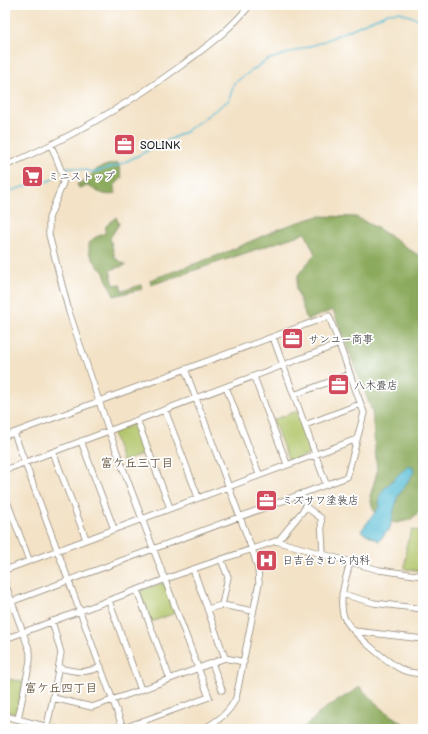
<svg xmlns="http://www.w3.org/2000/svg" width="428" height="734" font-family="'Balsamiq Sans','Klee One',sans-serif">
<rect width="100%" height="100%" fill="#fff"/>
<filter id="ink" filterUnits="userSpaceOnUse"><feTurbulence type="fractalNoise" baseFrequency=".025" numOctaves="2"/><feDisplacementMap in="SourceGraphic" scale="8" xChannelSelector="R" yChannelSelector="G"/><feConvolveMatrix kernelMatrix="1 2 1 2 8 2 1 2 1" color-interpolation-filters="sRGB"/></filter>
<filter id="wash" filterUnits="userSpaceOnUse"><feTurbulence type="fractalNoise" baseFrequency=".012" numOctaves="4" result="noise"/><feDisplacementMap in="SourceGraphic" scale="16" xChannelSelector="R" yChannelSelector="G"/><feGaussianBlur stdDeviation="0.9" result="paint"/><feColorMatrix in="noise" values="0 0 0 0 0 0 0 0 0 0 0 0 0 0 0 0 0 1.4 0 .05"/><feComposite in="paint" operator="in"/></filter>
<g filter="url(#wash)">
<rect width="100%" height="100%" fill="#f3e2c6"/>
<!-- green -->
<path fill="#b1c569" stroke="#6e784a" d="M 297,411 L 311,451 L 310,454 L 290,461 L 288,459 L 273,420 Z
M 134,424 L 137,425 L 147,453 L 122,462 L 113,433 Z
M 412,530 L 423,531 L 423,571 L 405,569 L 406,546 Z
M 162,583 L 165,585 L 175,613 L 151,622 L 140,593 L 142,590 Z
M 5,678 L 23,682 L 17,714 L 5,711 Z"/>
<!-- forest -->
<path fill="#8caa5d" stroke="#5c6a44" d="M 118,163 L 122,178 L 114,186 L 116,193 C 106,198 97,191 88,186 L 79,188 L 77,184 L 89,180 C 92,168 106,165 118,163 Z
M 319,216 L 356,217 L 379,229 L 421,257 L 423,260 L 423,509 L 410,520 L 396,523 L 384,520 L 377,515 L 373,509 L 370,497 L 377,472 L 372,411 L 333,310 L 307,320 L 296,288 L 298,275 L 315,254 L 305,233 L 151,285 L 150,280 L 222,254 L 283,227 Z
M 116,217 L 119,224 L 110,238 L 115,258 L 126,265 L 110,270 L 114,285 L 120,284 L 122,291 L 141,285 L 142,289 L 114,296 L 103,271 L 98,267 L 89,252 L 89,243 L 94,238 L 105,233 L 106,226 Z
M 360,687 C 377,705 392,719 414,729 L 302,729 L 324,709 Z"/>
<!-- water -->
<path fill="#58bdd6" stroke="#427480" d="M 409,465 L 413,468 L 414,472 L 397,498 L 390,528 L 379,541 L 361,531 L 379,507 L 380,495 L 384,489 L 400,473 Z"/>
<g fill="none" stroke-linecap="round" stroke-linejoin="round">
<!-- stream -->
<path stroke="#58bdd6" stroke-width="1.5" d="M 66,168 L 69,167 L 94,172 L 117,166 L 185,132 L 229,100 L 234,83 L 267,60 L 320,43 L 388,13 L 400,12 L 423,21
M 5,193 L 29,185 L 42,183 L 51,180 L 58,172"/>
</g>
</g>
<g filter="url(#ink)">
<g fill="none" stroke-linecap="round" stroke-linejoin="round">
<defs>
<path id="minor" d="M 51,145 L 63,175 L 63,183 L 49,218 L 49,235 L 69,312 L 109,431 L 209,697 L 121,729
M 5,166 C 68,139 127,105 182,65 C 206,47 231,29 250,5
M 273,337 L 326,484
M 185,369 L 254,555 L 258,569 L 259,583 L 236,698 C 229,713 218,721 203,729
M 254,377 L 287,464
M 226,387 L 259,474
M 294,395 L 350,374
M 165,410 L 198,497
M 137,420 L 170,508
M 305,425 L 360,404
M 14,433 L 123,728
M 5,436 L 329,316 L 364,413 L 347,477 L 5,604
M 81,441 L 114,529
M 53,452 L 86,539
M 5,470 L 339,344
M 303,493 L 306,507 L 321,518 L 323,553
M 5,496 L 29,560
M 278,541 L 306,507
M 221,559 L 228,577 L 222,605
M 350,562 C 346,579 339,596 343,614 C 346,629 390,665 405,671 C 410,673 417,673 423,674
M 193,569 L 225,658
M 5,570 L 357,439
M 5,583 L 30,652 L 30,661 L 18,719
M 137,590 L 170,679
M 342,594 L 374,603 L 423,609
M 109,601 L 141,690
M 208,609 L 222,605 L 253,611
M 52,621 L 61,653 L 53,698
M 354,631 L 423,639
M 5,639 L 193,569 L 276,541 L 379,570 L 423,576
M 212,663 L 222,690
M 59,668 C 77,672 83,674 101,667
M 5,716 L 56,729
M 47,726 L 53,698 L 92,707 L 141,690 L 225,658 L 244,662"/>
</defs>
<!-- minor casing -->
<use href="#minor" stroke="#8f8678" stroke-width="7"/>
<!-- minor -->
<use href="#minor" stroke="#fff" stroke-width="5.5"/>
</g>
</g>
<!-- icons -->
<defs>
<symbol id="office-square" viewBox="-11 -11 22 22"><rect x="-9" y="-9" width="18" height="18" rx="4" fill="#d1495b" stroke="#fff"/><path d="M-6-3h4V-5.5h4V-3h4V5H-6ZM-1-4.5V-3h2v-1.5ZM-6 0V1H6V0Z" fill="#fff"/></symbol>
<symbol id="supermarket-square" viewBox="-11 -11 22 22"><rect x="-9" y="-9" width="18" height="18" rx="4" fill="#d1495b" stroke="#fff"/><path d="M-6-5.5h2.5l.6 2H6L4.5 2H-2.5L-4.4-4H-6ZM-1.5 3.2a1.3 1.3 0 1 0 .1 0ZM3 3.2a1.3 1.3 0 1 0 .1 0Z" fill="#fff"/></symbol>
<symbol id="hospital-square" viewBox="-11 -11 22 22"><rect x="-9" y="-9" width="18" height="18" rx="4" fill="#d1495b" stroke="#fff"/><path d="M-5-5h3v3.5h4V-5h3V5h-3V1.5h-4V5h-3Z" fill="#fff"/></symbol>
</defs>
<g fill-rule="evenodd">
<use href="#office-square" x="112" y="132" width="25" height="25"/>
<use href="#supermarket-square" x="20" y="164" width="25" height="25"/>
<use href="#office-square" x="280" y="326" width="25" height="25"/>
<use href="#office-square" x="326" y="372" width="25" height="25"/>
<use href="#office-square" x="254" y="488" width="25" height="25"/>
<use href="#hospital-square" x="254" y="548" width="25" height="25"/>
</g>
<g text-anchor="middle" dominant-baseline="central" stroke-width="3.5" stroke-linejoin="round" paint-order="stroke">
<!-- poi labels -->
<g font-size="11" fill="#2b2b2b" stroke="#fff" text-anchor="start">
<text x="140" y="145">SOLINK</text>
<text x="48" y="176">ミニストップ</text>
<text x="308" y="339">サンユー商事</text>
<text x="354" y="385">八木畳店</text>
<text x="282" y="500">ミズサワ塗装店</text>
<text x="282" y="560">日吉台きむら内科</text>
</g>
<!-- neighbourhood labels -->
<g font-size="12" font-weight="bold" fill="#695841" stroke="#fff">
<text x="137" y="463">富ケ丘三丁目</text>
<text x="61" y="688">富ケ丘四丁目</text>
</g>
</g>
<!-- margin -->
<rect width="428" height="734" fill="none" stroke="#fff" stroke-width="20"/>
</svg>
